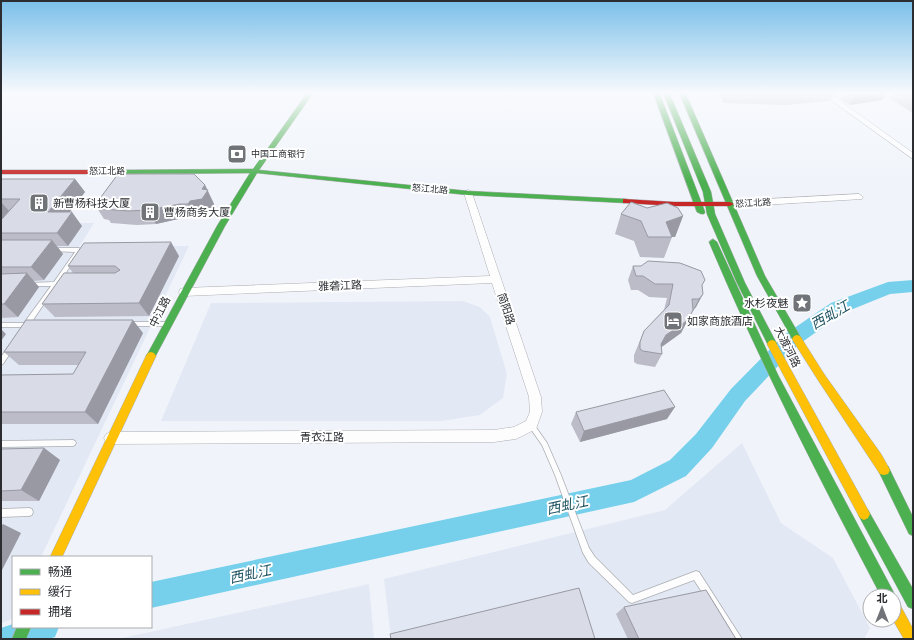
<svg xmlns="http://www.w3.org/2000/svg" width="914" height="640" font-family="'Roboto Condensed','Noto Sans SC',sans-serif">
<rect width="100%" height="100%" fill="#f0f4fa"/>
<!-- built -->
<path fill="#e2e8f4" d="M 94,223 L 79,247 L 189,246 L 41,557 L 13,557 L 13,615 L 10,620 L 1,623 L 1,224 Z
M 463,301 L 480,307 L 490,317 L 507,374 L 503,398 L 480,415 L 442,421 L 161,421 L 211,303 Z
M 742,443 L 781,523 L 833,558 L 870,628 L 864,639 L 391,639 L 384,579 L 665,510 Z
M 369,584 L 374,639 L 118,639 Z"/>
<g fill="none" stroke-linecap="round" stroke-linejoin="round">
<!-- river -->
<path fill="#76d0eb" fill-rule="evenodd" d="M 913,280 L 913,292 L 890,294 L 843,313 L 798,345 L 745,401 L 712,448 L 686,476 L 634,502 L 151,608 L 151,582 L 631,480 L 670,460 L 696,434 L 731,389 L 784,335 L 831,303 L 888,282 Z
M 13,624 L 13,627 L 59,627 L 55,637 L 49,639 L 1,639 L 1,628 Z"/>
<defs>
<path id="lane" d="M 53,248 L 79,248 L 81,250 L 59,283 L 60,284 L 59,285 L 56,286 L 31,323 L 33,323 L 34,325 L 33,327 L 1,327 L 1,323 L 24,323 L 51,286 L 29,286 L 26,284 L 27,283 L 54,282 L 75,252 L 51,251 L 51,249 Z
M 127,322 L 169,322 L 170,324 L 169,326 L 127,326 L 126,324 Z
M 8,347 L 12,347 L 13,349 L 3,364 L 1,364 L 1,357 Z
M 531,422 L 533,423 L 547,443 L 561,475 L 589,548 L 595,557 L 633,595 L 696,571 L 699,572 L 742,639 L 733,639 L 694,580 L 632,603 L 629,602 L 589,563 L 583,553 L 555,475 L 542,445 L 528,425 L 529,423 Z
M 73,440 L 75,441 L 76,443 L 75,445 L 73,446 L 1,447 L 1,441 Z
M 29,508 L 32,509 L 33,512 L 32,515 L 29,516 L 1,517 L 1,509 Z"/>
<path id="street" d="M 820,92 L 828,92 L 913,153 L 913,159 Z
M 871,92 L 913,92 L 913,95 L 884,97 L 870,95 L 869,94 Z
M 468,190 L 472,193 L 541,397 L 542,412 L 536,429 L 516,439 L 494,442 L 111,444 L 106,442 L 104,438 L 106,434 L 111,432 L 494,430 L 514,427 L 526,421 L 530,412 L 529,397 L 492,283 L 184,296 L 180,295 L 179,292 L 180,289 L 184,288 L 490,276 L 464,193 Z
M 859,194 L 863,197 L 862,199 L 730,207 L 726,204 L 730,201 Z"/>
<path id="fast" d="M 308,92 L 314,92 L 259,170 L 468,191 L 626,199 L 630,201 L 626,203 L 468,195 L 257,173 L 225,226 L 154,359 L 151,360 L 148,359 L 146,356 L 148,353 L 217,226 L 250,173 L 119,174 L 116,172 L 119,170 L 253,169 Z
M 653,92 L 659,92 L 705,212 L 704,214 L 701,214 L 697,212 Z
M 663,92 L 669,92 L 711,192 L 715,214 L 745,283 L 777,344 L 775,347 L 769,347 L 737,283 L 707,214 L 703,192 Z
M 679,92 L 685,92 L 765,276 L 800,336 L 802,339 L 800,342 L 794,342 L 757,276 Z
M 713,239 L 717,242 L 778,375 L 893,591 L 895,596 L 894,597 L 894,596 L 881,596 C 820,480 760,363 709,242 Z
M 884,465 L 888,466 L 913,517 L 913,536 L 909,534 L 878,470 L 880,466 Z
M 864,508 L 868,510 L 913,589 L 913,609 L 908,607 L 860,518 L 858,514 L 860,510 Z
M 17,627 L 31,627 L 26,639 L 12,639 Z"/>
<path id="slow" d="M 797,335 L 800,336 L 824,374 L 881,454 L 890,470 L 888,474 L 884,475 L 880,474 L 818,380 L 792,339 L 794,336 Z
M 772,340 L 775,341 L 868,510 L 870,514 L 868,518 L 864,520 L 860,518 L 767,344 L 769,341 Z
M 151,352 L 154,353 L 156,356 L 62,557 L 50,557 L 146,356 L 148,353 Z
M 894,601 L 899,603 L 913,629 L 913,639 L 904,639 L 893,620 Z"/>
<path id="jam" d="M 1,170 L 119,170 L 122,172 L 119,174 L 1,174 Z
M 623,199 L 674,202 L 730,202 L 734,204 L 730,206 L 674,206 L 626,203 L 623,203 Z"/>
</defs>
<!-- lane casing -->
<use href="#lane" stroke="#acaeb2" stroke-width="1.5"/>
<!-- street casing -->
<use href="#street" stroke="#acaeb2" stroke-width="1"/>
<!-- fast casing -->
<use href="#fast" stroke="#acaeb2" stroke-width="1"/>
<!-- slow casing -->
<use href="#slow" stroke="#acaeb2" stroke-width="1"/>
<!-- jam casing -->
<use href="#jam" stroke="#acaeb2" stroke-width="1"/>
<!-- lane -->
<use href="#lane" fill="#fdfdfe" fill-rule="evenodd"/>
<!-- street -->
<use href="#street" fill="#fdfdfe" fill-rule="evenodd"/>
<!-- fast -->
<use href="#fast" fill="#4caf50" fill-rule="evenodd"/>
<!-- slow -->
<use href="#slow" fill="#ffc107" fill-rule="evenodd"/>
<!-- jam -->
<use href="#jam" fill="#c62828" fill-rule="evenodd"/>
</g>
<!-- wall -->
<path fill="#bbbcc7" d="M 718,92 L 839,92 L 835,93 L 830,101 L 786,105 L 723,103 Z
M 844,92 L 887,92 L 882,100 L 850,105 L 840,99 Z
M 893,92 L 913,92 L 913,113 L 889,98 Z
M 1,179 L 75,179 L 85,192 L 70,212 L 82,226 L 68,246 L 57,246 L 63,254 L 44,280 L 33,281 L 39,287 L 18,317 L 1,318 Z
M 205,185 L 214,204 L 209,212 L 196,215 L 195,218 L 187,217 L 156,224 L 137,225 L 111,223 L 109,220 L 104,219 L 95,205 Z
M 647,208 L 683,216 L 675,237 L 672,237 L 664,258 L 640,257 L 634,241 L 615,234 L 621,214 Z
M 179,256 L 149,316 L 55,317 L 42,304 L 73,273 L 68,266 Z
M 633,266 L 702,285 L 703,294 L 696,307 L 692,312 L 681,333 L 661,347 L 662,354 L 655,367 L 637,364 L 634,362 L 634,355 L 644,331 L 664,310 L 667,298 L 649,297 L 638,290 L 631,290 L 628,280 Z
M 143,333 L 98,424 L 1,424 L 1,375 L 73,374 L 78,365 L 19,365 L 4,352 Z
M 576,412 L 667,419 L 580,442 L 571,424 Z
M 44,448 L 60,460 L 39,501 L 1,501 L 1,449 Z
M 624,607 L 736,639 L 628,639 L 616,614 Z"/>
<!-- shaded-wall -->
<path fill="#9899a2" d="M 857,92 L 887,92 L 882,100 L 850,105 Z
M 75,179 L 85,192 L 59,226 L 48,212 Z
M 205,185 L 214,204 L 209,212 L 196,215 L 195,218 L 188,204 Z
M 1,202 L 10,212 L 1,223 Z
M 180,204 L 187,217 L 156,224 L 148,210 Z
M 72,212 L 82,226 L 68,246 L 57,233 Z
M 683,216 L 675,237 L 672,237 L 666,222 Z
M 52,240 L 63,254 L 44,280 L 31,267 Z
M 171,242 L 179,256 L 149,316 L 139,303 Z
M 27,273 L 39,287 L 18,317 L 4,304 Z
M 703,294 L 696,307 L 692,312 L 699,299 Z
M 133,320 L 143,333 L 98,424 L 85,412 Z
M 688,320 L 681,333 L 659,349 L 661,344 L 666,335 Z
M 1,329 L 6,334 L 1,341 Z
M 675,407 L 667,419 L 580,442 L 584,431 Z
M 44,448 L 60,460 L 39,501 L 21,490 Z
M 3,524 L 21,533 L 1,572 L 1,526 Z"/>
<!-- building -->
<path fill="#d9dbe7" stroke="#9899a2" d="M 118,174 L 194,174 L 205,185 L 202,189 L 208,190 L 202,199 L 190,201 L 188,204 L 180,204 L 148,210 L 129,211 L 102,209 L 105,207 L 95,205 Z
M 1,179 L 75,179 L 48,212 L 72,212 L 57,233 L 1,233 L 1,220 L 20,199 L 1,199 Z
M 631,202 L 647,208 L 667,203 L 678,208 L 683,216 L 666,222 L 672,237 L 648,237 L 641,221 L 621,214 Z
M 1,240 L 52,240 L 31,267 L 1,267 Z
M 171,242 L 139,303 L 42,304 L 64,273 L 115,273 L 120,270 L 115,266 L 68,266 L 84,243 Z
M 648,261 L 680,263 L 701,271 L 705,280 L 702,285 L 703,294 L 699,299 L 692,299 L 693,310 L 688,320 L 666,335 L 661,344 L 662,354 L 643,351 L 640,349 L 640,342 L 644,331 L 669,305 L 673,284 L 655,284 L 643,276 L 636,276 L 633,266 L 641,266 Z
M 27,273 L 4,304 L 1,304 L 1,274 Z
M 26,320 L 133,320 L 85,412 L 1,412 L 1,375 L 73,374 L 86,352 L 4,352 Z
M 664,390 L 675,407 L 584,431 L 576,412 Z
M 44,448 L 21,490 L 1,491 L 1,449 Z
M 579,588 L 595,639 L 391,639 L 390,634 Z
M 706,590 L 736,639 L 639,639 L 624,607 Z"/>
<!-- sky -->
<linearGradient id="sky" x2="0" y2="1"><stop stop-color="#7abfe9"/><stop offset="0.51" stop-color="#f8fafd"/><stop offset="1" stop-color="#f8fafd" stop-opacity="0"/></linearGradient>
<rect width="914" height="182" fill="url(#sky)"/>
<!-- icons -->
<defs>
<symbol id="bank-square" viewBox="-11 -11 22 22"><rect x="-9" y="-9" width="18" height="18" rx="4" fill="#707377" stroke="#fff"/><path d="M-6-4H6V4H-6ZM0-2.3a2.3 2.3 0 1 0 0 4.6a2.3 2.3 0 1 0 0-4.6Z" fill="#fff"/></symbol>
<symbol id="building-square" viewBox="-11 -11 22 22"><rect x="-9" y="-9" width="18" height="18" rx="4" fill="#707377" stroke="#fff"/><path d="M-4-6H4V6H1V3H-1V6H-4ZM-2.5-4.3h1.7v1.8h-1.7ZM.8-4.3h1.7v1.8H.8ZM-2.5-1h1.7V.8h-1.7ZM.8-1h1.7V.8H.8Z" fill="#fff"/></symbol>
<symbol id="sight-square" viewBox="-11 -11 22 22"><rect x="-9" y="-9" width="18" height="18" rx="4" fill="#707377" stroke="#fff"/><path d="M0-6L1.8-2.2L6-1.7L2.9 1.2L3.7 5.4L0 3.3L-3.7 5.4L-2.9 1.2L-6-1.7L-1.8-2.2Z" fill="#fff"/></symbol>
<symbol id="hotel-square" viewBox="-11 -11 22 22"><rect x="-9" y="-9" width="18" height="18" rx="4" fill="#707377" stroke="#fff"/><path d="M-6-4.5h1.5V1H6V5H4.5V3h-9V5H-6ZM-4 0a1.8 1.8 0 1 1 3.6 0ZM.5 0V-2.5h3Q6-2.5 6 0Z" fill="#fff"/></symbol>
</defs>
<g fill-rule="evenodd">
<use href="#bank-square" x="226" y="143" width="22" height="22"/>
<use href="#building-square" x="28" y="192" width="22" height="22"/>
<use href="#building-square" x="139" y="201" width="22" height="22"/>
<use href="#sight-square" x="791" y="292" width="22" height="22"/>
<use href="#hotel-square" x="662" y="310" width="22" height="22"/>
</g>
<g text-anchor="middle" dominant-baseline="central" stroke-width="4" stroke-linejoin="round" paint-order="stroke">
<!-- far-poi labels -->
<g font-size="9" fill="#2b2d31" stroke="#fff" text-anchor="start">
<text x="251" y="154">中国工商银行</text>
</g>
<!-- far-street labels -->
<g font-size="9" fill="#2b2d31" stroke="#fff">
<text x="107" y="171">怒江北路</text>
<text transform="translate(430 189) rotate(5)">怒江北路</text>
<text transform="translate(753 203) rotate(-3)">怒江北路</text>
</g>
<!-- poi labels -->
<g font-size="11" fill="#2b2d31" stroke="#fff" text-anchor="start">
<text x="53" y="203">新曹杨科技大厦</text>
<text x="164" y="212">曹杨商务大厦</text>
<text x="788" y="303" text-anchor="end">水杉夜魅</text>
<text x="687" y="321">如家商旅酒店</text>
</g>
<!-- street labels -->
<g font-size="11" fill="#2b2d31" stroke="#fff">
<text transform="translate(340 286) rotate(-2)">雅砻江路</text>
<text transform="translate(506 309) rotate(72)">简阳路</text>
<text transform="translate(160 312) rotate(-63)">中江路</text>
<text transform="translate(787 347) rotate(63)">大渡河路</text>
<text x="322" y="437">青衣江路</text>
</g>
<!-- near-water labels -->
<g font-size="14" font-style="italic" fill="#205463" stroke="#fff">
<text transform="translate(830 315) rotate(-30)">西虬江</text>
<text transform="translate(567 505) rotate(-12)">西虬江</text>
<text transform="translate(250 574) rotate(-12)">西虬江</text>
</g>
</g>
<!-- border -->
<rect width="914" height="640" fill="none" stroke="#2b2d31" stroke-width="4"/>
<!-- legend -->
<rect x="12" y="556" width="140" height="72" fill="#ffffff" stroke="#aaabad"/>
<rect x="20" y="569" width="20" height="6" fill="#4caf50" stroke="#aaabad"/>
<text x="48" y="576" font-size="12" fill="#2b2d31">畅通</text>
<rect x="20" y="589" width="20" height="6" fill="#ffc107" stroke="#aaabad"/>
<text x="48" y="596" font-size="12" fill="#2b2d31">缓行</text>
<rect x="20" y="609" width="20" height="6" fill="#c62828" stroke="#aaabad"/>
<text x="48" y="616" font-size="12" fill="#2b2d31">拥堵</text>
<!-- north arrow -->
<g transform="translate(882 608)"><circle r="19" fill="#ffffff" stroke="#aaabad"/>
<path d="M0-3L7 15L0 10L-7 15Z" fill="#707377"/>
<text y="-6" font-size="11" font-weight="bold" text-anchor="middle" fill="#2b2d31">北</text>
</g>
</svg>
